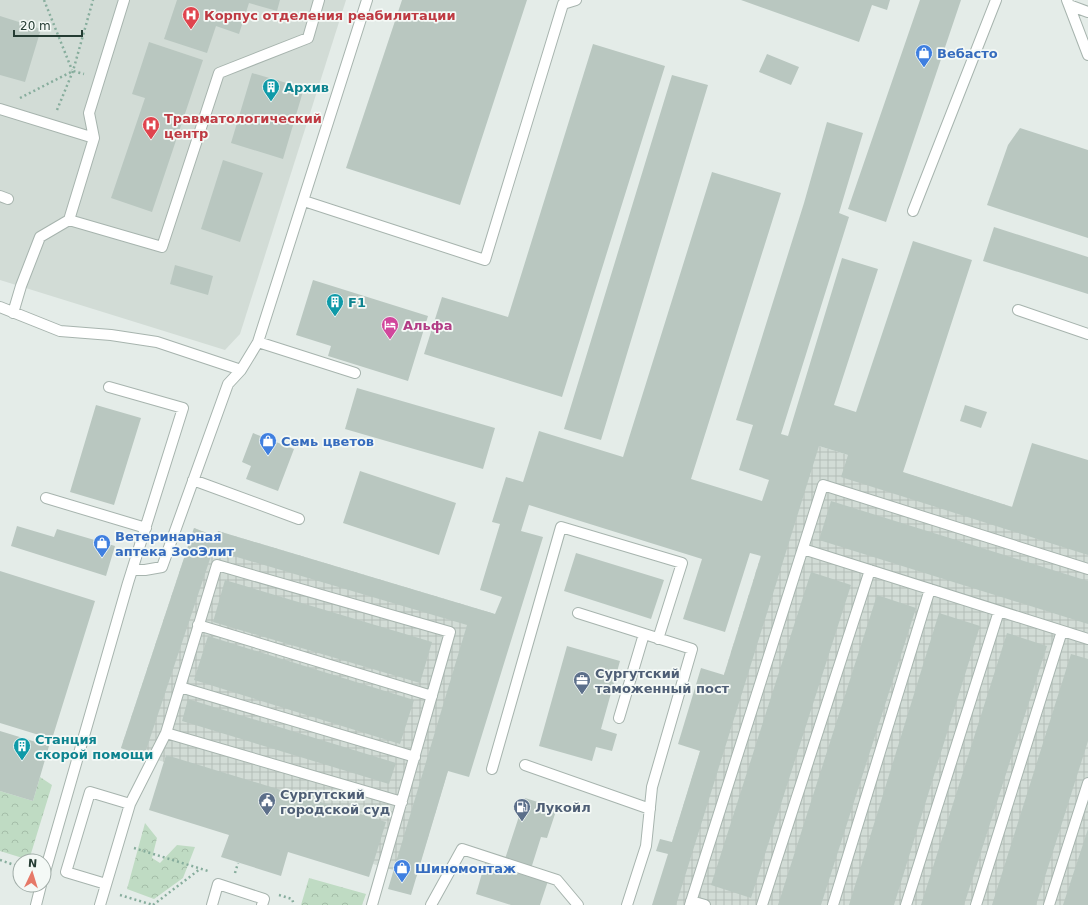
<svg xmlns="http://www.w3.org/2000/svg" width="1088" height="905" font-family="'DejaVu Sans',sans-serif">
<defs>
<pattern id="industrial-grid" width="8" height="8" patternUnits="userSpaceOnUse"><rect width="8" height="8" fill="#d2dcd6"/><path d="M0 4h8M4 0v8" fill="none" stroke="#b4beb8"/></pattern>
<pattern id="forest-crowns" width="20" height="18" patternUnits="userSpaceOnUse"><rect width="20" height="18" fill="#bfdbc3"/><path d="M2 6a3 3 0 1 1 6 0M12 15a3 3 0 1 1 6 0" fill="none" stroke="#a4bda8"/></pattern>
</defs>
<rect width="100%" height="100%" fill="#e4ece8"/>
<!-- built -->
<path fill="#d2dcd6" d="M 0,0 L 346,0 L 240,334 L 225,350 L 0,280 Z"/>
<!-- industrial -->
<path fill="url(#industrial-grid)" d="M 797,439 L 1088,531 L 1088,905 L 676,905 L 672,842 Z
M 194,528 L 217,537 L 218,531 L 495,614 L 416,877 L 373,864 L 166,755 L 164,762 L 121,748 Z"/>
<!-- forest -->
<path fill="url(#forest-crowns)" d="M 40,777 L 52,785 L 29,860 L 0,851 L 0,791 L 33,801 Z
M 145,823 L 157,838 L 152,858 L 160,863 L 177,845 L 195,847 L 183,878 L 154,899 L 127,889 Z
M 309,878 L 366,894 L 362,905 L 301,905 Z"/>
<!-- building -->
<path fill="#b9c7c0" d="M 177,0 L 280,0 L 277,11 L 249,3 L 239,34 L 216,26 L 207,53 L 164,39 Z
M 402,0 L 527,0 L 460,205 L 346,168 Z
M 741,0 L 890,0 L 887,10 L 872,5 L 859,42 Z
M 920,0 L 961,0 L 886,222 L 848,209 Z
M 0,16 L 41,29 L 25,82 L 0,75 Z
M 149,42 L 203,60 L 152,212 L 111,198 L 145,98 L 132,94 Z
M 593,44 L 665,66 L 562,397 L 424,354 L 442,297 L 508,317 Z
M 767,54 L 799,67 L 791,85 L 759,72 Z
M 252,73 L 304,88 L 283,159 L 231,143 Z
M 672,75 L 708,85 L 601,440 L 564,429 Z
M 827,122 L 863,133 L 839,213 L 849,217 L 781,434 L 788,436 L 842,258 L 878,269 L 834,405 L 856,412 L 913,241 L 972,260 L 903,472 L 1012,507 L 1032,443 L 1088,460 L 1088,555 L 841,477 L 848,455 L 819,446 L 676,905 L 652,905 L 668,854 L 656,851 L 660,839 L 672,842 L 700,751 L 678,744 L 701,668 L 724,675 L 761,556 L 750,553 L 725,632 L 683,619 L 702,559 L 529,505 L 521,531 L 543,537 L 469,777 L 448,771 L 411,895 L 388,889 L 467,625 L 213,550 L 144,756 L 121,748 L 194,528 L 217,537 L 218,531 L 495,614 L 502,597 L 480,590 L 500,524 L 492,522 L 506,477 L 523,482 L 539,431 L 623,457 L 712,172 L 781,193 L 691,479 L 762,501 L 769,480 L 739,470 L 753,425 L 736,420 L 804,203 Z
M 1020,128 L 1088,150 L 1088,238 L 987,205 L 1008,145 Z
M 223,160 L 263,173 L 240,242 L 201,229 Z
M 994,227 L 1088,257 L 1088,294 L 983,261 Z
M 175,265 L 213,276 L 208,295 L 170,284 Z
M 313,280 L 428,316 L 408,381 L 328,356 L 331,346 L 296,335 Z
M 357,388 L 495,428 L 483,469 L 345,429 Z
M 96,405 L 141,418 L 114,505 L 70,492 Z
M 965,405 L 987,412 L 981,428 L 960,421 Z
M 253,433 L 294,449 L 278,491 L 246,479 L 251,466 L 242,462 Z
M 360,471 L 456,503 L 439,555 L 343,523 Z
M 831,501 L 1088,581 L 1088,624 L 819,540 Z
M 17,526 L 54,537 L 57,529 L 115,546 L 106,576 L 11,546 Z
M 576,553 L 664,580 L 651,619 L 564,591 Z
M 0,571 L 95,601 L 52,739 L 0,723 Z
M 811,572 L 851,585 L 751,898 L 711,885 Z
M 225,580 L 432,642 L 420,683 L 213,622 Z
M 877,595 L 916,608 L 821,905 L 778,905 Z
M 939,613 L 980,626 L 894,905 L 849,905 Z
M 1007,633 L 1047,646 L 964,905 L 921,905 Z
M 208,636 L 414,700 L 400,744 L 194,680 Z
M 567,646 L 620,661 L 601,729 L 617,734 L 612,751 L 596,747 L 592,761 L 539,746 Z
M 1071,654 L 1088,659 L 1088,741 L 1036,905 L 992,905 Z
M 188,699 L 396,763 L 389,784 L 182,721 Z
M 0,731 L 49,746 L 33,801 L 0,791 Z
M 166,755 L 386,822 L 369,877 L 288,852 L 281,876 L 221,857 L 229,835 L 149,810 Z
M 525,798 L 557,808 L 547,838 L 541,837 L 529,875 L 548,881 L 540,905 L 511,905 L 476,894 L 485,863 L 502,868 Z
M 1088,829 L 1088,905 L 1063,905 Z"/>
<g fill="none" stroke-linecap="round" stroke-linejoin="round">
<defs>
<path id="service" d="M 1067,0 L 1088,55
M 1069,5 L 1088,12
M 0,109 L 94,138
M 0,196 L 8,199
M 304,201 L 485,260 L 563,4 L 576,0
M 913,211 L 996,0
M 69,220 L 162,247 L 219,73 L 308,38 L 319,0
M 0,307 L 60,331 L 111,335 L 157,342 L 241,370
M 1018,310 L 1088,334
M 13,313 L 21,286 L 40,237 L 69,220 L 94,138 L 89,113 L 124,0
M 258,342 L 355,373
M 193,480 L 299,519
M 46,498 L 146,528
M 803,549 L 1088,639
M 132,570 L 145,570 L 162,567 L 228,384 L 241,370 L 258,342 L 367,0
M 578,613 L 692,649 L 652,787 L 646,846 L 627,905
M 198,625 L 432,696
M 180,687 L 415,757
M 619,718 L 644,634
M 525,765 L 650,809
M 492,769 L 561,527 L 682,563 L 658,639
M 130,804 L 166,733
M 44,875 L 128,583 L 183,408 L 109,387
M 691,901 L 705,905
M 36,905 L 41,885
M 100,905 L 130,804 L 90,792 L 66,872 L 106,884
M 212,905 L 218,884 L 264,899 L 262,905
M 372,905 L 450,632 L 217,565 L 166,733 L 402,802
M 431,905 L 462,849 L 557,880 L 578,905
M 690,905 L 823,485 L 1088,569
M 762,905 L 870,570
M 833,905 L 930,589
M 906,905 L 999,611
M 976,905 L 1062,631
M 1049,905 L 1088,783"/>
</defs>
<!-- service casing -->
<use href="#service" stroke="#a7b4ae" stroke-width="12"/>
<!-- path -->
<path stroke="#87ad9d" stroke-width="2.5" stroke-dasharray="2 3" stroke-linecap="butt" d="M 44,0 L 72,70
M 20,98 L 73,71 L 84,74
M 57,110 L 73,71 L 93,0
M 134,848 L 208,871
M 0,860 L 20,867
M 235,873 L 238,863
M 120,895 L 153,905
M 279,895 L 292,899 L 294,905
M 153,905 L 200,869"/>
<!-- service -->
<use href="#service" stroke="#fff" stroke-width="10"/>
</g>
<!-- icons -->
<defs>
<symbol id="hospital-pin" viewBox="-11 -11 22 30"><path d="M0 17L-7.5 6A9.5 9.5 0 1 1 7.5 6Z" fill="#e0444e" stroke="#f4f9f6"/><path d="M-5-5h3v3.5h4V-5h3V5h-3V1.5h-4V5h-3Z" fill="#fff"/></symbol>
<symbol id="shop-pin" viewBox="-11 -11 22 30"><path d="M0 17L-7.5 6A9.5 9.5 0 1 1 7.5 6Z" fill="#3f7fe0" stroke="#f4f9f6"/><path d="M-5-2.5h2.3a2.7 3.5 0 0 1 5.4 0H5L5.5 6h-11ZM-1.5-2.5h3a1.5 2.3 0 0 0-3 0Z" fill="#fff"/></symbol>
<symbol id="building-pin" viewBox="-11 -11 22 30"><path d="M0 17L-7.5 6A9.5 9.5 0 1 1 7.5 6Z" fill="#0f9aa8" stroke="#f4f9f6"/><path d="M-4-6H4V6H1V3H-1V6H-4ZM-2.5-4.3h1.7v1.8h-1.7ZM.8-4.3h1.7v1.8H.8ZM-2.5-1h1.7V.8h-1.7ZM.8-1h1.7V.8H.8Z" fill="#fff"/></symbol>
<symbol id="hotel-pin" viewBox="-11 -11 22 30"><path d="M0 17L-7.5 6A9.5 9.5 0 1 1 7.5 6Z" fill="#d1479c" stroke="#f4f9f6"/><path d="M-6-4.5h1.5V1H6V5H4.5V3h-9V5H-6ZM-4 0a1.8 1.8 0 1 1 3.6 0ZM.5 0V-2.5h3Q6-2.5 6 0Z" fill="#fff"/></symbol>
<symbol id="office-pin" viewBox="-11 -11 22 30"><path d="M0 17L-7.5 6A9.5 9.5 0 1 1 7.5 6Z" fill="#5c6f8a" stroke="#f4f9f6"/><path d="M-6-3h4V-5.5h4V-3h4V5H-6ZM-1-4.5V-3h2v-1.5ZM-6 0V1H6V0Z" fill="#fff"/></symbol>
<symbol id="civic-pin" viewBox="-11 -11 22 30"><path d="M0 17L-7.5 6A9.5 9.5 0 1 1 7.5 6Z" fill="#5c6f8a" stroke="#f4f9f6"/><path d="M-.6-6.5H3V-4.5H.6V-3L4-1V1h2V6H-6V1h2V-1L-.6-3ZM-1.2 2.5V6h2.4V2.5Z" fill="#fff"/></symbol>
<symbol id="fuel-pin" viewBox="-11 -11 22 30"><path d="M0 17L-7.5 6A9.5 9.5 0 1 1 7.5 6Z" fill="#5c6f8a" stroke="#f4f9f6"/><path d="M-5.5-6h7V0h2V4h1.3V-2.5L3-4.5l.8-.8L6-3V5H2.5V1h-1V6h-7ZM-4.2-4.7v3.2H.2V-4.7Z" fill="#fff"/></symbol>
</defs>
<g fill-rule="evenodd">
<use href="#hospital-pin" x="181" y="5" width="20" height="27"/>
<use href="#shop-pin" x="914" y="43" width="20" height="27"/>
<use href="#building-pin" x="261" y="77" width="20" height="27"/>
<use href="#hospital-pin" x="141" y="115" width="20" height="27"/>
<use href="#building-pin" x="325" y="292" width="20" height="27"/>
<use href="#hotel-pin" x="380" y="315" width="20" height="27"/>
<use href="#shop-pin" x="258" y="431" width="20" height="27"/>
<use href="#shop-pin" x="92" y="533" width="20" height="27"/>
<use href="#office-pin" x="572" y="670" width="20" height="27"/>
<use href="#building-pin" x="12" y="736" width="20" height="27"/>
<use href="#civic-pin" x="257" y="791" width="20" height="27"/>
<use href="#fuel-pin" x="512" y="797" width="20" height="27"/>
<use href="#shop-pin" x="392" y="858" width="20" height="27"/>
</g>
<g text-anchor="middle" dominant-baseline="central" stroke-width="3.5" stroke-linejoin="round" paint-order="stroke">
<!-- health labels -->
<g font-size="13" font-weight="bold" fill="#be3a42" stroke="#f4f9f6" text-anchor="start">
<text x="204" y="15">Корпус отделения реабилитации</text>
<text x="164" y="118">Травматологический<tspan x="164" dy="15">центр</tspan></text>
</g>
<!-- shop labels -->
<g font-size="13" font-weight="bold" fill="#366cbe" stroke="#f4f9f6" text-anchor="start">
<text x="937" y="53">Вебасто</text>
<text x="281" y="441">Семь цветов</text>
<text x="115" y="536">Ветеринарная<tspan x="115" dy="15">аптека ЗооЭлит</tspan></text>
<text x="415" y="868">Шиномонтаж</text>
</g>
<!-- culture labels -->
<g font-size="13" font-weight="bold" fill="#0d838f" stroke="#f4f9f6" text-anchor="start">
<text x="284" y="87">Архив</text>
<text x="348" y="302">F1</text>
<text x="35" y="739">Станция<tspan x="35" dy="15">скорой помощи</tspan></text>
</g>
<!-- hotel labels -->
<g font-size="13" font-weight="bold" fill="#b23c85" stroke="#f4f9f6" text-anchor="start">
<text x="403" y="325">Альфа</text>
</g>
<!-- service labels -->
<g font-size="13" font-weight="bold" fill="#4e5e75" stroke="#f4f9f6" text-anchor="start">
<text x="595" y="673">Сургутский<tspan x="595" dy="15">таможенный пост</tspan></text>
<text x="280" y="794">Сургутский<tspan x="280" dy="15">городской суд</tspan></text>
<text x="535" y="807">Лукойл</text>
</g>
</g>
<!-- north arrow -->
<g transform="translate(32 873) rotate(4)"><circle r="19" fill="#f4f9f6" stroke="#a1ada8"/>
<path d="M0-3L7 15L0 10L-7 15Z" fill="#e67968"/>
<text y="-6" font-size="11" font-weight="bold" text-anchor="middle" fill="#253c33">N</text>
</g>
<!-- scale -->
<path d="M14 30v6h68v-6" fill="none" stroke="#253c33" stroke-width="2"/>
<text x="20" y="30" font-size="12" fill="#253c33" stroke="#f4f9f6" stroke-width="3" paint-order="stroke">20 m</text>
</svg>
